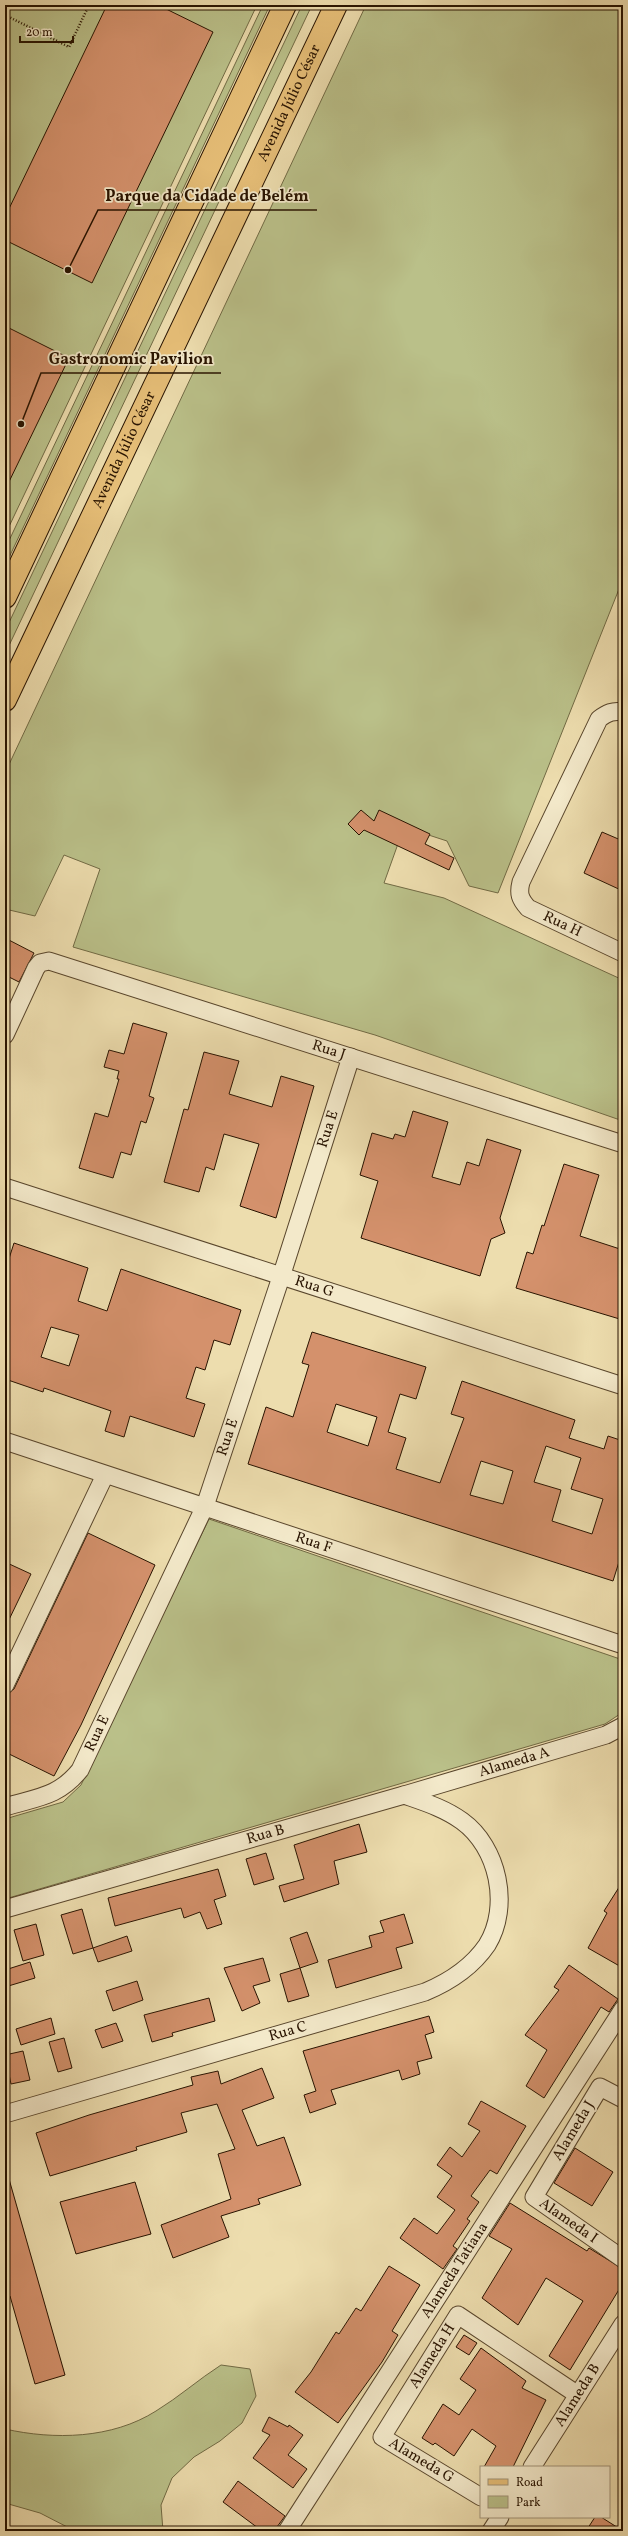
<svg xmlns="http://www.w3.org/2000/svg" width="628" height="2536" font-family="Vollkorn,serif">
<rect width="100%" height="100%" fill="#edddae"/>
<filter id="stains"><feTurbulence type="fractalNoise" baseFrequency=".005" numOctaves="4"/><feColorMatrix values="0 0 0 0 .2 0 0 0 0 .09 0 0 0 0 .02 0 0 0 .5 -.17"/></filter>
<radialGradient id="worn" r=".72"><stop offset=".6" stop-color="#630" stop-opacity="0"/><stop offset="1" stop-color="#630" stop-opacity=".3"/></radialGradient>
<!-- green -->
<path fill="#bac089" stroke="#716a44" d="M 5,5 L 257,5 L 5,535 Z
M 263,5 L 270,5 L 5,566 L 5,549 Z
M 302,5 L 312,5 L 5,654 L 5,631 Z
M 366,5 L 623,5 L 623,579 L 498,893 L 469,886 L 447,841 L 404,827 L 384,883 L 444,898 L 623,980 L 623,1121 L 375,1035 L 73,947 L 100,869 L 64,855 L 35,916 L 5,909 L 5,773 Z
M 209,1519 L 623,1660 L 623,1712 L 605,1724 L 5,1899 L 5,1819 L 63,1802 L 81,1785 Z
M 221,2365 L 250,2369 L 256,2396 L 242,2423 L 220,2441 L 194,2457 L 172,2478 L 161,2505 L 163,2531 L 75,2531 L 40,2513 L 5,2503 L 5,2429 C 54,2440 112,2439 156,2411 C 179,2397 199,2379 221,2365 Z"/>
<!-- building -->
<path fill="#d4916c" stroke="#281300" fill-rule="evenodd" d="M 107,5 L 158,5 L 213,32 L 92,283 L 5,240 L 5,217 Z
M 5,326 L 69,358 L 5,490 Z
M 361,810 L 374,821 L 379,810 L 430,834 L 425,844 L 454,858 L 449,870 L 364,830 L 359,835 L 348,824 Z
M 602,832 L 623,841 L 623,891 L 584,873 Z
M 5,938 L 34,953 L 19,982 L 5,975 Z
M 133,1023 L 167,1033 L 149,1096 L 154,1098 L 146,1123 L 141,1121 L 131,1155 L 121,1152 L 113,1178 L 79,1168 L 95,1113 L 108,1117 L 119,1079 L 117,1079 L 119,1071 L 104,1067 L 109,1050 L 124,1054 Z
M 204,1052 L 239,1061 L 229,1094 L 272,1107 L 281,1076 L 314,1086 L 276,1218 L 240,1206 L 259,1144 L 224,1134 L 214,1170 L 206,1167 L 199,1192 L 164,1182 L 184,1109 L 188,1110 Z
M 413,1111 L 448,1122 L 432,1177 L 460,1185 L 467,1162 L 479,1166 L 487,1139 L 521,1150 L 500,1218 L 505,1233 L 491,1239 L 480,1276 L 361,1238 L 378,1181 L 360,1175 L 372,1133 L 393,1139 L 395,1134 L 405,1137 Z
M 564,1164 L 599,1175 L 580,1236 L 623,1250 L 623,1320 L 516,1288 L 527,1252 L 533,1254 L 542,1225 L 544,1226 Z
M 14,1243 L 88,1268 L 78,1301 L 107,1311 L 121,1269 L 241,1310 L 230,1345 L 214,1340 L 205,1370 L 196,1367 L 186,1398 L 205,1404 L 194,1437 L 130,1416 L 124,1437 L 105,1431 L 111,1411 L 44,1388 L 43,1392 L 5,1379 L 5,1271 ZM 51,1327 L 79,1335 L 69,1366 L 41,1357 Z
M 312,1332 L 426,1367 L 416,1399 L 400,1394 L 388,1432 L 406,1438 L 396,1469 L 440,1483 L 464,1418 L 451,1414 L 462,1381 L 575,1420 L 569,1438 L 604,1449 L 608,1436 L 623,1441 L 623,1549 L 613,1581 L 248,1464 L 266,1407 L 293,1417 L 309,1365 L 302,1363 ZM 336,1404 L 377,1417 L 368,1446 L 327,1432 ZM 546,1446 L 581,1458 L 571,1489 L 603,1499 L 592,1534 L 552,1521 L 561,1490 L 534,1482 ZM 481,1461 L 513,1471 L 503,1504 L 470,1495 Z
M 88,1533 L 155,1565 L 81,1725 L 54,1776 L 5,1752 L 5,1695 L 14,1689 Z
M 5,1562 L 31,1574 L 5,1628 Z
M 359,1824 L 367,1852 L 334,1861 L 339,1884 L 284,1902 L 279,1886 L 304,1879 L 294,1845 Z
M 266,1853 L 274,1879 L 254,1885 L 246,1859 Z
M 218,1869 L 226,1896 L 214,1900 L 222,1924 L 207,1929 L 200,1912 L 184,1918 L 181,1908 L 115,1926 L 108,1898 Z
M 623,1881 L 623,1968 L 588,1948 L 607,1913 L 604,1911 Z
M 82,1909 L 93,1948 L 73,1954 L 61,1915 Z
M 404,1914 L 413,1943 L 396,1948 L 402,1968 L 336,1988 L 328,1960 L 372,1947 L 369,1936 L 384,1932 L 380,1921 Z
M 36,1924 L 44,1955 L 23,1961 L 14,1930 Z
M 307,1932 L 318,1962 L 300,1968 L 290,1938 Z
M 127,1936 L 132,1951 L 98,1962 L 93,1948 Z
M 263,1958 L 270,1981 L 253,1986 L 260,2003 L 242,2011 L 224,1968 Z
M 30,1962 L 35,1978 L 5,1987 L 5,1970 Z
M 569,1965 L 618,1999 L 609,2012 L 601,2007 L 544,2098 L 526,2086 L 547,2050 L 525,2035 L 559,1990 L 554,1987 Z
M 300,1968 L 309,1996 L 288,2002 L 280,1974 Z
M 137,1981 L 143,2000 L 113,2011 L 106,1991 Z
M 209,1998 L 215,2021 L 172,2033 L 173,2036 L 152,2042 L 144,2015 Z
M 429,2016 L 434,2032 L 425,2035 L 432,2058 L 417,2062 L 420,2074 L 402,2080 L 399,2070 L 331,2090 L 336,2104 L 310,2113 L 304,2095 L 316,2091 L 303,2051 Z
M 51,2018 L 55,2034 L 21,2045 L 16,2029 Z
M 116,2023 L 123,2041 L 102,2048 L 95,2030 Z
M 64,2038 L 72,2068 L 58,2072 L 49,2042 Z
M 23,2051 L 30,2080 L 11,2084 L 5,2055 Z
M 262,2068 L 274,2098 L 242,2110 L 257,2146 L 284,2137 L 301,2185 L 258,2199 L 260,2204 L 221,2216 L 229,2237 L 173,2258 L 161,2225 L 231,2199 L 218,2154 L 235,2149 L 217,2104 L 181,2113 L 187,2132 L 136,2147 L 137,2150 L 50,2176 L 36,2133 L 89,2115 L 193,2085 L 191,2077 L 218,2071 L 221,2084 Z
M 481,2101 L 526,2126 L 497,2174 L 490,2170 L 471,2196 L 479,2202 L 467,2219 L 470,2221 L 453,2246 L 457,2249 L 443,2269 L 400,2238 L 414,2218 L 437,2234 L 455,2210 L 437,2197 L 452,2176 L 437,2165 L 450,2147 L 462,2157 L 480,2131 L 468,2124 Z
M 575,2148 L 613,2172 L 592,2206 L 554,2183 Z
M 9,2179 L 65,2375 L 35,2384 L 10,2296 L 5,2298 L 5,2180 Z
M 135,2182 L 151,2234 L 76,2254 L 60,2202 Z
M 510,2203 L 587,2251 L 589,2248 L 623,2269 L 623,2283 L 570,2370 L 549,2356 L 583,2301 L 546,2278 L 518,2325 L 482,2298 L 512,2249 L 489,2236 Z
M 389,2266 L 420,2285 L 392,2331 L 398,2335 L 382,2362 L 338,2423 L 295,2392 L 311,2372 L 336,2332 L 339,2334 L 356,2308 L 361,2311 Z
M 464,2335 L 477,2343 L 469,2355 L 456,2347 Z
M 481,2348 L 526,2381 L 522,2388 L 546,2400 L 513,2467 L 484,2467 L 496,2446 L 472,2429 L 454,2456 L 435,2443 L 433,2445 L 422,2438 L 443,2404 L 459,2415 L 476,2390 L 460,2379 Z
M 269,2417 L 288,2427 L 289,2425 L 303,2435 L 288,2455 L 307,2469 L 293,2488 L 253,2458 L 270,2435 L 262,2431 Z
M 238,2481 L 285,2516 L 274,2531 L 262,2531 L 223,2502 Z
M 595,2517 L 601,2517 L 623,2531 L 586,2531 Z"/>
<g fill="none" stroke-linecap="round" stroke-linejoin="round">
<defs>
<g id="street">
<path id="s1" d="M 623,712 C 613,710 607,713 599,719 L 521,882 C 518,894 520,899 528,908 L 623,953"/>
<path id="s2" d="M 5,1035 L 36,968 L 40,963 L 49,961 L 623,1144"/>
<path id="s3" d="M 5,1187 L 623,1386"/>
<path id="s4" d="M 5,1441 L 623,1645"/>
<path d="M 5,1685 L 105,1475"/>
<path id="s5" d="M 404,1795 L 606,1735 L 623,1726"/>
<path id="s6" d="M 5,1807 C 38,1797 58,1797 80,1770 L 205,1506 L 281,1277 L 351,1057"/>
<path id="s7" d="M 5,1909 L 404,1795 C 424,1802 444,1808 462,1821 C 498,1847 511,1906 487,1945 C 472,1967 449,1982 425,1992 L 5,2114"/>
<path id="s8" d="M 623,2099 L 600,2087 L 534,2197 L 623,2259"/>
<path id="s9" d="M 532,2467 L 623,2324"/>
<path id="s10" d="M 481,2497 L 382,2437 L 458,2315 L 578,2395"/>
<path id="s11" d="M 287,2531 L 623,2009"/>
<path d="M 491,2531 L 500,2517"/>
</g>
<g id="primary">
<path d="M 5,597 L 285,5"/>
<path id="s12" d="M 5,700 L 336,5"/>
</g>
</defs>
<!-- street casing -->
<use href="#street" stroke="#59462c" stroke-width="19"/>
<!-- primary casing -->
<use href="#primary" stroke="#281300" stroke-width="24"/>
<!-- path -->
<path stroke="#281300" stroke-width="2.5" stroke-dasharray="1 2" stroke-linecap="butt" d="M 5,15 L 69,47 L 89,5"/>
<!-- street -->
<use href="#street" stroke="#f3e9ca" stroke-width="17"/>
<!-- primary -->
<use href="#primary" stroke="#e6be77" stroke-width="22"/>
</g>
<g text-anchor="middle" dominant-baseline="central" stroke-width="3.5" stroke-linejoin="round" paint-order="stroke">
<!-- street labels -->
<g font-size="15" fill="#281300" stroke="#f3e9ca">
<text stroke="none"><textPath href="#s12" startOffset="661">Avenida Júlio César</textPath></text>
<text stroke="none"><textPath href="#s12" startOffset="277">Avenida Júlio César</textPath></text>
<text stroke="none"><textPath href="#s1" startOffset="273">Rua H</textPath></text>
<text stroke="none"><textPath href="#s2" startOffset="383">Rua J</textPath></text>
<text stroke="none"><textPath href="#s6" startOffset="774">Rua E</textPath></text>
<text stroke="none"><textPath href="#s3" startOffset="325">Rua G</textPath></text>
<text stroke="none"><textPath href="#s6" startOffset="450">Rua E</textPath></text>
<text stroke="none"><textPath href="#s4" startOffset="325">Rua F</textPath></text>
<text stroke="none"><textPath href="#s6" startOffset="126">Rua E</textPath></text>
<text stroke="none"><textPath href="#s5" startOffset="115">Alameda A</textPath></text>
<text stroke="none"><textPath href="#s7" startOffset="271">Rua B</textPath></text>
<text transform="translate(288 2032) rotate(-16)">Rua C</text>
<text transform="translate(574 2131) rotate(-59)">Alameda J</text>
<text stroke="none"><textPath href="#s8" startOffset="196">Alameda I</textPath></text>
<text stroke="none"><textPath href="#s11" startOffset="310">Alameda Tatiana</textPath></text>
<text stroke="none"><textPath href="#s10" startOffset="211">Alameda H</textPath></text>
<text stroke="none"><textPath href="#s9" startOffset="85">Alameda B</textPath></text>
<text transform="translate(421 2461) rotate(31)">Alameda G</text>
</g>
</g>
<!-- callouts -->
<path fill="none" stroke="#281300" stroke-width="1.5" d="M68 270L98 210H317M21 424L41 373H221"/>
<g fill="#281300" stroke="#f3e9ca" stroke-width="1.5">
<circle cx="68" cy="270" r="4"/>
<circle cx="21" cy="424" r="4"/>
</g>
<g font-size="16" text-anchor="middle" font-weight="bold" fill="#281300" stroke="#f3e9ca" stroke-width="3.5" stroke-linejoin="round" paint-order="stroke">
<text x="207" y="201">Parque da Cidade de Belém</text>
<text x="131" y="364">Gastronomic Pavilion</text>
</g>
<!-- margin -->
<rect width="628" height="2536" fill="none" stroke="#edddae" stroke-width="20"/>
<rect x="6" y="6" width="616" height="2524" fill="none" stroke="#281300" stroke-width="2"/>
<rect x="10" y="10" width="608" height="2516" fill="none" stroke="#281300"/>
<!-- legend -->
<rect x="480" y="2466" width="130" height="52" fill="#f3e9ca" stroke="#a29379"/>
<rect x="488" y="2479" width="20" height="6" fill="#e6be77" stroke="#a29379"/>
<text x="516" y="2486" font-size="12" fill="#281300">Road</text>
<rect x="488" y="2496" width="20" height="12" fill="#bac089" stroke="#a29379"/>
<text x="516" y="2506" font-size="12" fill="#281300">Park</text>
<!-- scale -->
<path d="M20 36v6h53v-6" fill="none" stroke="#281300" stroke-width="2"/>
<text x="26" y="36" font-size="12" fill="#281300" stroke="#f3e9ca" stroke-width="3" paint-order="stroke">20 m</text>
<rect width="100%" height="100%" filter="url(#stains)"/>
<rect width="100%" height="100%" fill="url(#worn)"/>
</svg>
